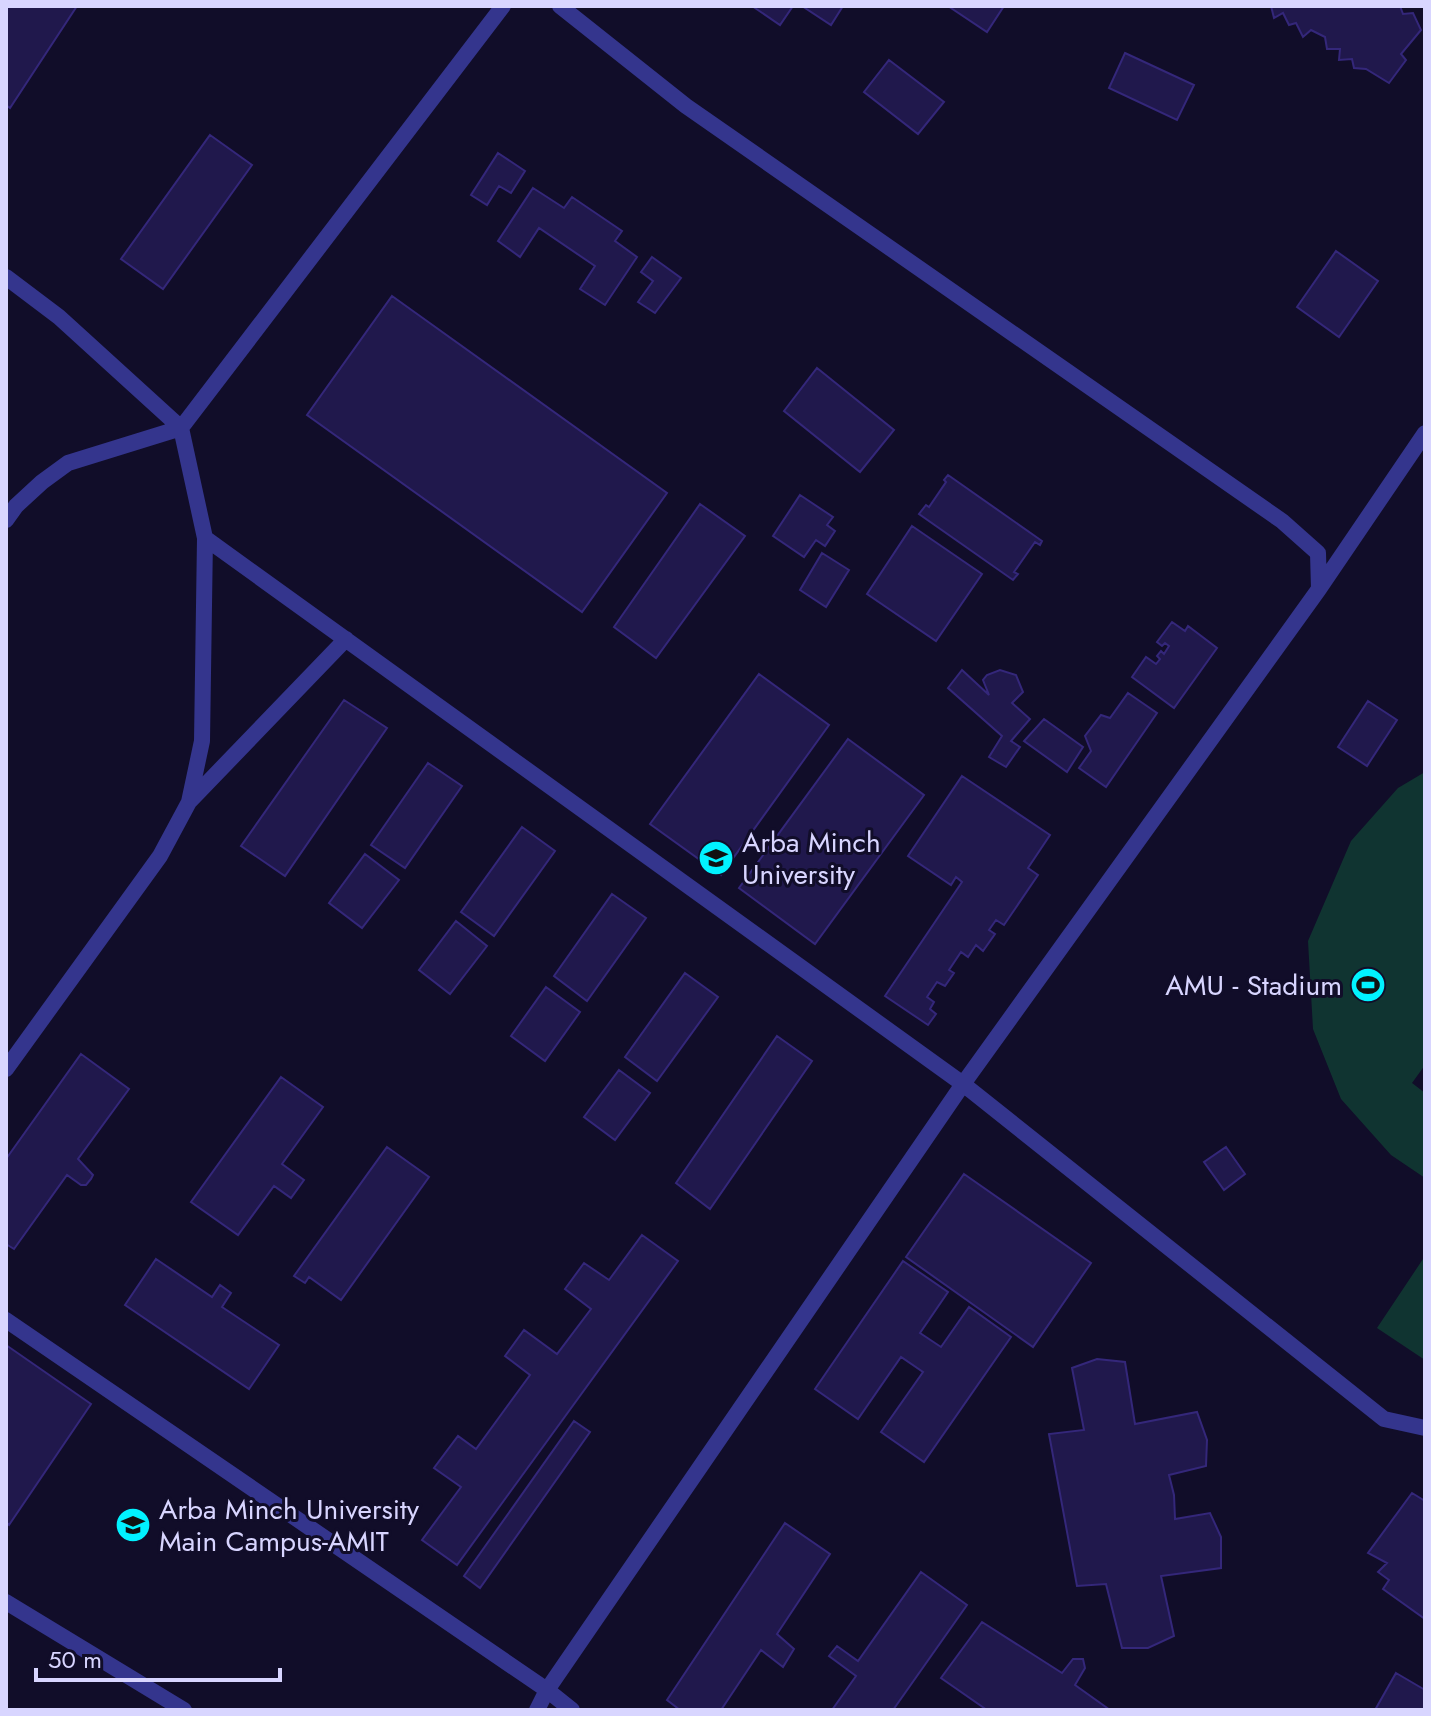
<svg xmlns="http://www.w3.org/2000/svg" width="1431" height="1716" font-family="Jost,sans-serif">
<rect width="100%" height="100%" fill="#110d29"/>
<!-- green -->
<path fill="#103431" d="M 1425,772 L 1425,1065 L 1412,1083 L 1425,1093 L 1425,1178 L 1391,1155 L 1341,1099 L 1313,1029 L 1308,941 L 1351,841 L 1398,788 Z
M 1425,1256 L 1425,1360 L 1377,1328 Z"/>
<!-- building -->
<path fill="#20184c" stroke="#34277a" stroke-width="2" d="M 6,6 L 77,6 L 10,108 L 6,105 Z
M 752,6 L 793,6 L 780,25 Z
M 802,6 L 843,6 L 831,25 Z
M 948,6 L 1004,6 L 987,32 Z
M 1271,6 L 1400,6 L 1403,14 L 1413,13 L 1421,30 L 1401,54 L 1406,60 L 1389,83 L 1366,69 L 1354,68 L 1352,59 L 1339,60 L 1340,49 L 1327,49 L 1325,37 L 1311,30 L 1303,37 L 1296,23 L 1289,25 L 1283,13 L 1274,18 Z
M 1125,53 L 1194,85 L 1177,120 L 1109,88 Z
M 889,60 L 944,102 L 918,134 L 864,92 Z
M 210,135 L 252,165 L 163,289 L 121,259 Z
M 498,153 L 525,171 L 511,193 L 499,186 L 487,205 L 471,195 Z
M 533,188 L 564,208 L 572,197 L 622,231 L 615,241 L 637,257 L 605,305 L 580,289 L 595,266 L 539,228 L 520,257 L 498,241 Z
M 1336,251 L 1378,281 L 1339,337 L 1297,307 Z
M 652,257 L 681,278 L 655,313 L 638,302 L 653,281 L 641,272 Z
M 392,296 L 667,493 L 582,612 L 307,415 Z
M 817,368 L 894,430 L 860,472 L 784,411 Z
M 948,475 L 1042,541 L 1040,545 L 1035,542 L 1014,572 L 1018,574 L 1013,580 L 919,514 L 926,505 L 929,507 L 946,482 L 944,480 Z
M 800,495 L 833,517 L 827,525 L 835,531 L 825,546 L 816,540 L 804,557 L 773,536 Z
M 700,504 L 745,536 L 656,658 L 614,627 Z
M 912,526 L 982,574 L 936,641 L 867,594 Z
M 822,553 L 849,570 L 826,607 L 800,590 Z
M 1172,622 L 1185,631 L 1188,626 L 1217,648 L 1174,708 L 1132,677 L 1146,657 L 1156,664 L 1160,659 L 1157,656 L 1161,651 L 1164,654 L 1169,646 L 1165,643 L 1162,646 L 1157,642 Z
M 962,670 L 989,695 L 983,680 L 987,675 L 1000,670 L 1016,675 L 1023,692 L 1012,703 L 1030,719 L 1011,741 L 1020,747 L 1006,767 L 989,757 L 1002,736 L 948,688 Z
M 759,674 L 829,725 L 721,875 L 650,824 Z
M 1128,693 L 1157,713 L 1106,787 L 1079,768 L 1091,751 L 1085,736 L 1101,715 L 1110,718 Z
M 344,700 L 387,728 L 285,876 L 241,846 Z
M 1368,701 L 1397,720 L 1367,766 L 1338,747 Z
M 1044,719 L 1083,747 L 1067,772 L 1024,741 Z
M 848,739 L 924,795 L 815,944 L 739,888 Z
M 428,763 L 462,786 L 405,868 L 371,845 Z
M 962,776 L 1050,835 L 1028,868 L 1038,875 L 1004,925 L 996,920 L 989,930 L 995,934 L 983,951 L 976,945 L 968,957 L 961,952 L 949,970 L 954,973 L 945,986 L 937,982 L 927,997 L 934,1002 L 930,1009 L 936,1014 L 928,1025 L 885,996 L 962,882 L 956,877 L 951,885 L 908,856 Z
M 522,827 L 555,851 L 494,936 L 461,912 Z
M 365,854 L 399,880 L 362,928 L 329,903 Z
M 612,894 L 646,918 L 587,1001 L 554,976 Z
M 456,921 L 487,946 L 450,994 L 419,970 Z
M 685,973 L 718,997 L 657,1081 L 625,1057 Z
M 546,987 L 580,1012 L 545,1061 L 511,1036 Z
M 777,1036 L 812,1061 L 710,1209 L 676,1183 Z
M 81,1054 L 129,1089 L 78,1159 L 93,1175 L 91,1179 L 86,1185 L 81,1185 L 67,1175 L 14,1249 L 6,1244 L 6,1159 Z
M 619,1070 L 650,1093 L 615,1140 L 584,1117 Z
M 281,1077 L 323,1107 L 282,1164 L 304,1180 L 291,1198 L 274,1186 L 238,1235 L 191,1202 Z
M 387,1147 L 429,1177 L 341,1300 L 309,1277 L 305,1283 L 294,1276 Z
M 1226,1147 L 1245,1174 L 1224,1190 L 1204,1162 Z
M 964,1174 L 1091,1263 L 1033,1347 L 906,1257 Z
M 642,1235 L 678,1261 L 457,1565 L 422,1540 L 461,1487 L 434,1468 L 458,1436 L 476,1449 L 530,1375 L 505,1356 L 524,1330 L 557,1354 L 591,1309 L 565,1289 L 584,1263 L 609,1280 Z
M 156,1259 L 212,1297 L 220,1285 L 231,1293 L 222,1307 L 279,1345 L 249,1389 L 125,1305 Z
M 903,1261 L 948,1292 L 920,1333 L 941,1347 L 969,1307 L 1011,1337 L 924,1462 L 881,1432 L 923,1372 L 901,1357 L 858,1419 L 815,1389 Z
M 6,1345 L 91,1404 L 9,1525 L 6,1522 Z
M 1097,1359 L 1125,1362 L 1135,1424 L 1197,1412 L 1207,1440 L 1206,1466 L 1169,1475 L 1174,1495 L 1175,1519 L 1210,1513 L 1221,1537 L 1221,1568 L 1161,1576 L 1174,1636 L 1148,1648 L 1122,1648 L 1106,1584 L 1077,1586 L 1049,1434 L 1084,1430 L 1072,1368 Z
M 574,1421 L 590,1432 L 480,1588 L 464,1576 Z
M 1412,1493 L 1425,1501 L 1425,1619 L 1383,1589 L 1389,1580 L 1378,1572 L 1387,1563 L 1368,1553 Z
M 785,1523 L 830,1554 L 777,1634 L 794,1649 L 783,1667 L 761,1650 L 721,1710 L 680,1710 L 667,1700 Z
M 921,1572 L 967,1605 L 893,1710 L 832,1710 L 856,1676 L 829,1656 L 837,1646 L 858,1661 Z
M 982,1622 L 1062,1673 L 1073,1659 L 1083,1659 L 1085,1668 L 1075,1685 L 1110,1710 L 987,1710 L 941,1678 Z
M 1396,1673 L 1425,1690 L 1425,1710 L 1375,1710 Z"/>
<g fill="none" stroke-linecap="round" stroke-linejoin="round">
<!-- service -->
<path stroke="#34358d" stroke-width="16" d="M 560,6 L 686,106 L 1282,521 L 1318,553 L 1319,589
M 6,277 L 59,317 L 181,428 L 205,538 L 202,741 L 189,802 L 160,856 L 6,1069
M 6,520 L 16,506 L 42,482 L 68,463 L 181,428 L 503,6
M 205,538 L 963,1084 L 1384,1419 L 1425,1428
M 190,801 L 346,639
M 6,1320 L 547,1690 L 572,1710
M 6,1602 L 184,1710
M 537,1710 L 547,1690 L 963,1084 L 1319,589 L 1425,433"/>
</g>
<!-- icons -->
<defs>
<symbol id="university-disc" viewBox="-11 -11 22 22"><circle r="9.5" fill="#01f2ff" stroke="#110d29"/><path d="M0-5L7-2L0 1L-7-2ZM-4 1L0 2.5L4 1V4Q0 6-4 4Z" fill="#111"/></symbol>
<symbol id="stadium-disc" viewBox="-11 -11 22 22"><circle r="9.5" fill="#01f2ff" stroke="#110d29"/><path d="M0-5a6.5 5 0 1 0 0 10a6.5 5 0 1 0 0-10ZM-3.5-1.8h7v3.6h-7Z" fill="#111"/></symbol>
</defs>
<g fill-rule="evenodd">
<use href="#university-disc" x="696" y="838" width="40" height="40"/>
<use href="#stadium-disc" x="1348" y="965" width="40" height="40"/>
<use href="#university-disc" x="113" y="1505" width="40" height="40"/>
</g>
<g text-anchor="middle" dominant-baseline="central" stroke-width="6" stroke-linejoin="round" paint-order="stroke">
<!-- poi labels -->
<g font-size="28" fill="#d8d5ff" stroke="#110d29" text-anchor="start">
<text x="742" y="842">Arba Minch<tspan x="742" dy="32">University</tspan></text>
<text x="1342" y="985" text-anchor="end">AMU - Stadium</text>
<text x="159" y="1509">Arba Minch University<tspan x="159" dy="32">Main Campus-AMIT</tspan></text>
</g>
</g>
<!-- border -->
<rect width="1431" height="1716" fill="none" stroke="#d8d5ff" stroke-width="16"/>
<!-- scale -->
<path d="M36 1668v12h244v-12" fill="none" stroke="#d8d5ff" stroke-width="4"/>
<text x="48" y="1668" font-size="24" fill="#d8d5ff" stroke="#110d29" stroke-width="6" paint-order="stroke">50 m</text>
</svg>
